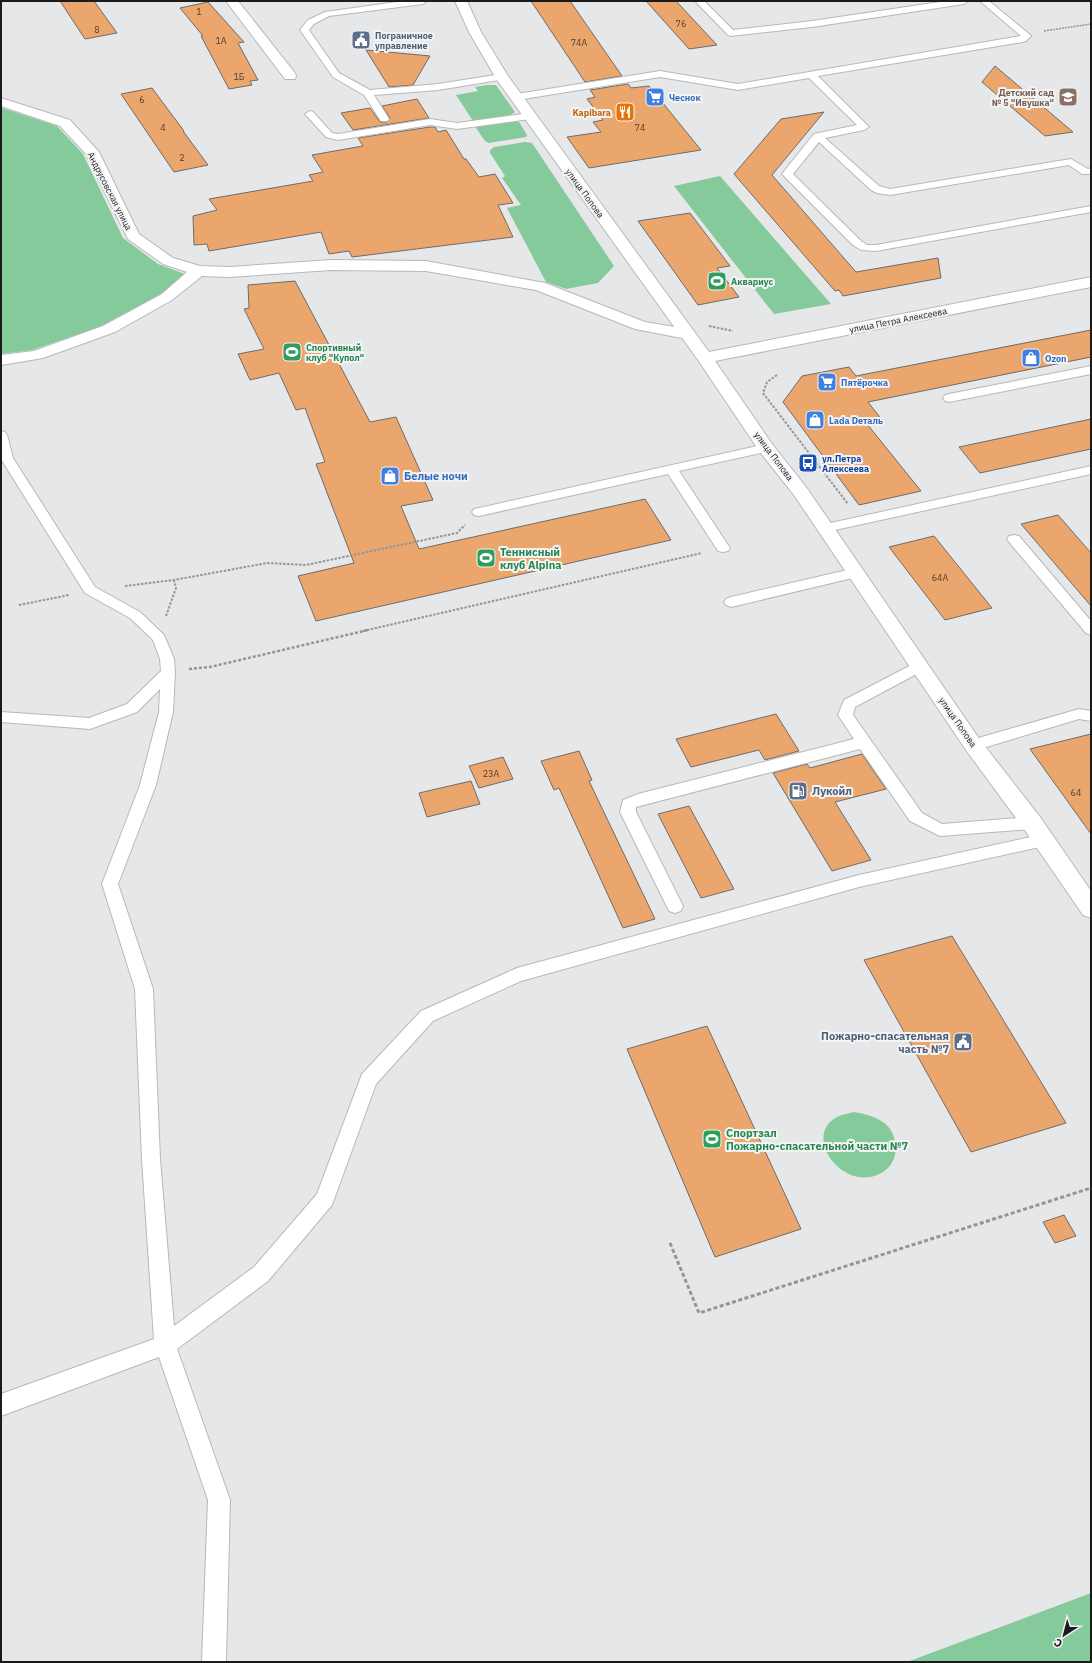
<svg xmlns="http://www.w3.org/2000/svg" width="1092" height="1663" font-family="'IBM Plex Sans',sans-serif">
<rect width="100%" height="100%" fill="#e6e7e8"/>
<!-- green -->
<path fill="#85ca9a" d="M 487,85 L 496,85 L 515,112 L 509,116 L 473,121 L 456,95 L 478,91 L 475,87 Z
M 2,108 L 57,126 L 83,154 L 123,238 L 158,264 L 185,274 L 158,296 L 99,327 L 32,350 L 1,354 L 1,109 Z
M 512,121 L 519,122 L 527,135 L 526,137 L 489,143 L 485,141 L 476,128 L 477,126 Z
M 525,142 L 532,143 L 614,266 L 598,283 L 566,289 L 546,282 L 507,208 L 521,205 L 502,178 L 505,176 L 490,153 L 490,150 L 494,147 Z
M 720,176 L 831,304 L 774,314 L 674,186 Z
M 854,1112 C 865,1114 874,1116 883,1122 C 899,1133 901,1161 883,1172 C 844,1196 799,1134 839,1116 C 844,1114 850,1113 854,1112 Z
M 1091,1593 L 1091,1662 L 907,1662 Z"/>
<!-- building -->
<path fill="#eba66e" stroke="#6d6c6b" d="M 60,1 L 94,1 L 117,33 L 85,39 Z
M 531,1 L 570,1 L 622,76 L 585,82 Z
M 646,1 L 676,1 L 717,45 L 689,49 Z
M 208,2 L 244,42 L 238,43 L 258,80 L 250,81 L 252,85 L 229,89 L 201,36 L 203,36 L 180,8 Z
M 366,50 L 430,56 L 413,85 L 389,87 Z
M 995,66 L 1073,132 L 1045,136 L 982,82 Z
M 628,84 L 631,88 L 649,86 L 701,150 L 589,168 L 567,137 L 601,132 L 593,122 L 603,120 L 587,99 L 595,97 L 590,90 Z
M 152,88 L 184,131 L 183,131 L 208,165 L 174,172 L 121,94 Z
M 417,99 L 429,118 L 353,130 L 341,113 L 370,108 L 380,122 L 387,122 L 390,118 L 382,106 Z
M 824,112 L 772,175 L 856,272 L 938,258 L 941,278 L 843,296 L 839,290 L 835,291 L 734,174 L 781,119 Z
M 430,127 L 435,127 L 438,132 L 446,130 L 464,159 L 466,159 L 479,177 L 495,174 L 513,203 L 498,205 L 513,237 L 352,257 L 349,251 L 329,254 L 321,232 L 209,251 L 207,244 L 194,245 L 193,216 L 217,210 L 209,199 L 313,181 L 309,175 L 323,172 L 312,155 L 363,146 L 358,138 Z
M 690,213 L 730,266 L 717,268 L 739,297 L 698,305 L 638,221 Z
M 295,281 L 370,422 L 396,417 L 433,500 L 401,506 L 419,549 L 645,499 L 671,540 L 316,621 L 298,576 L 354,563 L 316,464 L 325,462 L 305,408 L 296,410 L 279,373 L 250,380 L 238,354 L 264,349 L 244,309 L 249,308 L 248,285 Z
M 1091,330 L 1091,357 L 868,402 L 882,420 L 867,424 L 921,491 L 859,505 L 783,402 L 802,376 L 849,367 L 856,376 Z
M 1091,419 L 1091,449 L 980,473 L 959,447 Z
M 1058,515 L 1091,553 L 1091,606 L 1021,524 Z
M 934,536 L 992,608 L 945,620 L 889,547 Z
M 776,714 L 799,751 L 765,760 L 759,750 L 691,767 L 676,739 Z
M 1091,734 L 1091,834 L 1030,749 Z
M 579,751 L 592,780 L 589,781 L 655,919 L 623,928 L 559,788 L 554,790 L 541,761 Z
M 862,754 L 886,789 L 835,802 L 871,860 L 832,871 L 773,773 L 807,764 L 810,768 Z
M 503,757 L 513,779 L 479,788 L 469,766 Z
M 471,781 L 480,804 L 427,817 L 419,793 Z
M 689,806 L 734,889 L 701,898 L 658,814 Z
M 952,936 L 1066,1123 L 971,1152 L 864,960 Z
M 707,1026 L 801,1229 L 715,1257 L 627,1049 Z
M 1064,1215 L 1076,1236 L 1055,1243 L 1043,1222 Z"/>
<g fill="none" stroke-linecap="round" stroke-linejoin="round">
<defs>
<path id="lane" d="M 404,1 L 427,1 L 423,4 L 329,16 L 314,24 L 309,30 L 339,73 L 370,90 L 438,84 L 502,74 L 505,75 L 507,77 L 505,79 L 438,90 L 374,95 L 389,119 L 387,121 L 381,121 L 364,95 L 333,77 L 300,30 L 308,20 L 325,12 Z
M 695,1 L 704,1 L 733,30 L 812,21 L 947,1 L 968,1 L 964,4 L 812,27 L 731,36 L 728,35 Z
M 980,1 L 989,1 L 1029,34 L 1031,36 L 1026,41 L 1023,42 L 818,76 L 869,127 L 864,130 L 825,138 L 879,186 L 890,189 L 1071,159 L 1088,169 L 1091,168 L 1091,174 L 1082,174 L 1069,165 L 890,195 L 877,193 L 871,190 L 819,142 L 793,174 L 861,241 L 867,245 L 876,245 L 1091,206 L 1091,212 L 876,251 L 861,250 L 853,245 L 782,174 L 814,134 L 857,125 L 809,78 L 738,90 L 660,77 L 517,100 L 512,97 L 517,94 L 660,71 L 738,84 L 1021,36 Z
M 310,111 L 313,112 L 332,133 L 338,134 L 430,119 L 457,123 L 530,113 L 535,116 L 530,119 L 457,129 L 430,125 L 338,140 L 326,137 L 305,114 Z
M 1091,366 L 1091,374 L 949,402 L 945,401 L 943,398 L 945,395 L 949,394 Z
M 1,431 L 5,432 L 7,435 L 13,458 L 95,587 L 140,612 L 164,635 L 174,659 L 175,672 L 173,712 L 156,785 L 118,884 L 153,989 L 160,1159 L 174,1326 L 254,1267 L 317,1194 L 362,1074 L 421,1011 L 517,968 L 859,875 L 1044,834 L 1050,836 L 1052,840 L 1050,844 L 1044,846 L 859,887 L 521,981 L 433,1021 L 376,1084 L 332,1205 L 268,1281 L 177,1349 L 230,1500 L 226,1662 L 202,1662 L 208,1500 L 159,1357 L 1,1416 L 1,1394 L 154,1339 L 142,1159 L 135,989 L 102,884 L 140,785 L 159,712 L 160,689 L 137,712 L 90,729 L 1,722 L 1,712 L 89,718 L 127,704 L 161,671 L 160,659 L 153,640 L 130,618 L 85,593 L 1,459 Z
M 766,444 L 770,445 L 772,448 L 770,451 L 679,471 L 730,548 L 728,551 L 723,552 L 718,551 L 668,474 L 479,516 L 474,515 L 472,512 L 474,509 L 479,508 Z
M 1091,466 L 1091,474 L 826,532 L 821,531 L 819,528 L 821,525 L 826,524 Z
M 1014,535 L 1019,536 L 1091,621 L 1091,635 L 1086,633 L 1009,542 L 1007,539 L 1009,536 Z
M 856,568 L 861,570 L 863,573 L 861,576 L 731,607 L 726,605 L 724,602 L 726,599 L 731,597 Z
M 919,661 L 924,662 L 926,666 L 924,670 L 855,707 L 853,715 L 922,813 L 942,824 L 1032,817 L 1038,819 L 1040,823 L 1038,827 L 1032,829 L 940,836 L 910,821 L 860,749 L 636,807 L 636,812 L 683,906 L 681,911 L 675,913 L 669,911 L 620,812 L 623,800 L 638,794 L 854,739 L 838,715 L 844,700 Z
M 1079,709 L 1091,711 L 1091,721 L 1079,719 L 973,751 L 968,749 L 965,745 L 968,741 Z"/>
<path id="street" d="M 226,1 L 238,1 L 295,73 L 296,76 L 295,79 L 285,79 Z
M 1,98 L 70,120 L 99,152 L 139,234 L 173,258 L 200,266 L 229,267 L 331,260 L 426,261 L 545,283 L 645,322 L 687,329 L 693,331 L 695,334 L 693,337 L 687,339 L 635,329 L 536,290 L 426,271 L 331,270 L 229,277 L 202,276 L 172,300 L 115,332 L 43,358 L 1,365 L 1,355 L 34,351 L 103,326 L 162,294 L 187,272 L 163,264 L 128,239 L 86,154 L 60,126 L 1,106 Z"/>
<path id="secondary" d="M 455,1 L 467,1 L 481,32 L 508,76 L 709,352 L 1091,277 L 1091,287 L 715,361 L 772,444 L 806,487 L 980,740 L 1040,817 L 1091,891 L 1091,918 L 1083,915 L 1024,829 L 966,750 L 794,495 L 760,452 L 698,360 L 497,80 L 469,32 Z"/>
</defs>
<!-- lane casing -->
<use href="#lane" stroke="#b7b8b9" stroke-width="2"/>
<!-- street casing -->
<use href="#street" stroke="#b7b8b9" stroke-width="2"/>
<!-- secondary casing -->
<use href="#secondary" stroke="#b7b8b9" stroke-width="2"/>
<!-- path-far3 -->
<path stroke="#949596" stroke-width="1.5" stroke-dasharray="2 1" stroke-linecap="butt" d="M 1044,31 L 1091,24"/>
<!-- path-far2 -->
<path stroke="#949596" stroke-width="2" stroke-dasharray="2.5 1.5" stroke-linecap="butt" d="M 709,326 L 733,331
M 777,375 L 767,382 L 763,393 L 848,504
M 125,586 L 174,580 L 267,563 L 306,565 L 457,533 L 465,525
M 19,605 L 69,595
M 166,616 L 176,588 L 174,580
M 363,631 L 702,553"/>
<!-- path-far1 -->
<path stroke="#949596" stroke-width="2.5" stroke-dasharray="3 2" stroke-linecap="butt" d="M 189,669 L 210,667 L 368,630"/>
<!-- path -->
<path stroke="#949596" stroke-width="3" stroke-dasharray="4 2.5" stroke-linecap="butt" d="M 670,1243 L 699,1313 L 1091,1188"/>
<!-- lane -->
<use href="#lane" fill="#fff" fill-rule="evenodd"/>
<!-- street -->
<use href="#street" fill="#fff" fill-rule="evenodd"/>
<!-- secondary -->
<use href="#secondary" fill="#fff" fill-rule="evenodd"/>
</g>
<!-- icons -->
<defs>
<symbol id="civic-square" viewBox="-11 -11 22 22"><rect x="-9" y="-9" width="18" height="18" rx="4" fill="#5c6f8a" stroke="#f3f4f5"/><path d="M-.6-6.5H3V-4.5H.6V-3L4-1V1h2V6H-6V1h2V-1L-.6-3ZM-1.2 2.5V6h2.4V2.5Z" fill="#fff"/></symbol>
<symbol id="supermarket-square" viewBox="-11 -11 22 22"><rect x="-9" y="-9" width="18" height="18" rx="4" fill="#3f7fe0" stroke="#f3f4f5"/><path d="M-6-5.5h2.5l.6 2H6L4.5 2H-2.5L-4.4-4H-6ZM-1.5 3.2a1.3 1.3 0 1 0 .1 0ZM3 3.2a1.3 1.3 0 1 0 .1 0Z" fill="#fff"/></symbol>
<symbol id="school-square" viewBox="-11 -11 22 22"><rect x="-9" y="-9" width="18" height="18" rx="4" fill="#8d6e63" stroke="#f3f4f5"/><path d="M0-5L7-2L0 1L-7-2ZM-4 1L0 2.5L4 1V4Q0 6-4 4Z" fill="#fff"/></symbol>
<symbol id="restaurant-square" viewBox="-11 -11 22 22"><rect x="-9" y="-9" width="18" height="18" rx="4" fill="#e8710a" stroke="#f3f4f5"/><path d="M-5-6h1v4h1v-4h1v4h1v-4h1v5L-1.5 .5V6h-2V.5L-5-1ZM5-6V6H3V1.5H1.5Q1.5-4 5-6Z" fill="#fff"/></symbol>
<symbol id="stadium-square" viewBox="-11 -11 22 22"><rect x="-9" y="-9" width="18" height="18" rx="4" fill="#2e9e5b" stroke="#f3f4f5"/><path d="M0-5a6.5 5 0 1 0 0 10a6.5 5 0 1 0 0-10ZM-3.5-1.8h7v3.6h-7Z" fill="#fff"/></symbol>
<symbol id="shop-square" viewBox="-11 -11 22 22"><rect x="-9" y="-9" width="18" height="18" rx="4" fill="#3f7fe0" stroke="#f3f4f5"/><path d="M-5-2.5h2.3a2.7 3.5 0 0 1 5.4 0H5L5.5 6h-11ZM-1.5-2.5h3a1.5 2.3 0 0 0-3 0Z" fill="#fff"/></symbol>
<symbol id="bus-square" viewBox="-11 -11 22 22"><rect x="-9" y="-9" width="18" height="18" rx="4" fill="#1a4fb4" stroke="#f3f4f5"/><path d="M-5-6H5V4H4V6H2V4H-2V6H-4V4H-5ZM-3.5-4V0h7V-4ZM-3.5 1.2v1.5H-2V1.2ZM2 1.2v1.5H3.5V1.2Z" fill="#fff"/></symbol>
<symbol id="fuel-square" viewBox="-11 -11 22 22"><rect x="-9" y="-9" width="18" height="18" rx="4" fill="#5c6f8a" stroke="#f3f4f5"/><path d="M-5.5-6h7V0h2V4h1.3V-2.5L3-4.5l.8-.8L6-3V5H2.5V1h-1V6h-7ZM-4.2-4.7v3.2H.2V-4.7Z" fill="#fff"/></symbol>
</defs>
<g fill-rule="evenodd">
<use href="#civic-square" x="350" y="29" width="22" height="22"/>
<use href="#supermarket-square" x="644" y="86" width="22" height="22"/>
<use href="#school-square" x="1057" y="86" width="22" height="22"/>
<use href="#restaurant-square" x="614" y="101" width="22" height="22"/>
<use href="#stadium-square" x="706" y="270" width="22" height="22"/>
<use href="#stadium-square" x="281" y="341" width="22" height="22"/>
<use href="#shop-square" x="1020" y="347" width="22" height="22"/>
<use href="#supermarket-square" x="816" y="371" width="22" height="22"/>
<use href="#shop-square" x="804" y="409" width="22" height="22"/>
<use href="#bus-square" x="797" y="452" width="22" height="22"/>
<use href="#shop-square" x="379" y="465" width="22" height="22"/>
<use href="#stadium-square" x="475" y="547" width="22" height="22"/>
<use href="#fuel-square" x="787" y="780" width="22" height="22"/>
<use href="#civic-square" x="952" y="1031" width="22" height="22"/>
<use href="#stadium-square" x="701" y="1128" width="22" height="22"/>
</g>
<g text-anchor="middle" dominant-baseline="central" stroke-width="4" stroke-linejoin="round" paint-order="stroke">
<!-- number labels -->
<g font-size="9" fill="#4f3e30">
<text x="199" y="11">1</text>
<text x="681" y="23">76</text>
<text x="97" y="29">8</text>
<text x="221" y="40">1А</text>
<text x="579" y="42">74А</text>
<text x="239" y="76">1Б</text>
<text x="142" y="99">6</text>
<text x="163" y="127">4</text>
<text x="640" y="127">74</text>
<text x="182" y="157">2</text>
<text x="940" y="577">64А</text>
<text x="491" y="773">23А</text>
<text x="1076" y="792">64</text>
</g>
<!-- far-service labels -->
<g font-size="9" font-weight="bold" fill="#4e5e75" stroke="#f3f4f5" text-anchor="start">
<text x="375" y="35">Пограничное<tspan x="375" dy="10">управление</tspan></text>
</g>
<!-- far-education labels -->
<g font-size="9" font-weight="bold" fill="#785e54" stroke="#f3f4f5" text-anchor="end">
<text x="1054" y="92">Детский сад<tspan x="1054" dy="10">№ 5 "Ивушка"</tspan></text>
</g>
<!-- far-shop labels -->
<g font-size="9" font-weight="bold" fill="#366cbe" stroke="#f3f4f5" text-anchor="start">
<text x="669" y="97">Чеснок</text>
<text x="1045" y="358">Ozon</text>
<text x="841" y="382">Пятёрочка</text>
<text x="829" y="420">Lada Dеталь</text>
</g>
<!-- far-food labels -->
<g font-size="9" font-weight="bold" fill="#c56008" stroke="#f3f4f5" text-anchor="end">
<text x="611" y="112">Kapibara</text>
</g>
<!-- far-street labels -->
<g font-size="9" fill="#1b1b1c" stroke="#f3f4f5">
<text transform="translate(110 191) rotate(63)">Андрусовская улица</text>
<text transform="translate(585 193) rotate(54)">улица Попова</text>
<text transform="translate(898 320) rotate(-11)">улица Петра Алексеева</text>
<text transform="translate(774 456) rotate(53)">улица Попова</text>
<text transform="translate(958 722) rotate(55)">улица Попова</text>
</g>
<!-- far-leisure labels -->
<g font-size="9" font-weight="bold" fill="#27864d" stroke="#f3f4f5" text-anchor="start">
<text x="731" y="281">Аквариус</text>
<text x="306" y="347">Спортивный<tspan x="306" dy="10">клуб "Купол"</tspan></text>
</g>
<!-- far-transit labels -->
<g font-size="9" font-weight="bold" fill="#164399" stroke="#f3f4f5" text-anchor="start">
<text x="822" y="458">ул.Петра<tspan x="822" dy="10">Алексеева</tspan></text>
</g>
<!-- shop labels -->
<g font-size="11" font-weight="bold" fill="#366cbe" stroke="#f3f4f5" text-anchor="start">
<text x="404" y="476">Белые ночи</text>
</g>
<!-- leisure labels -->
<g font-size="11" font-weight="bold" fill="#27864d" stroke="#f3f4f5" text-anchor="start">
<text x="500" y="552">Теннисный<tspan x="500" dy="13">клуб Alpina</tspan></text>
<text x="726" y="1133">Спортзал<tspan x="726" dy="13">Пожарно-спасательной части №7</tspan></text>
</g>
<!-- service labels -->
<g font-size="11" font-weight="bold" fill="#4e5e75" stroke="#f3f4f5" text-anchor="start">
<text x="812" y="791">Лукойл</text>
<text x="949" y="1036" text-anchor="end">Пожарно-спасательная<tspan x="949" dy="13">часть №7</tspan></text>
</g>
</g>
<!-- border -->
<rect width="1092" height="1663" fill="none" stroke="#1b1b1c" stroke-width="4"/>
<!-- north arrow -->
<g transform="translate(1064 1635) rotate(216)" stroke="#f3f4f5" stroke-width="3" paint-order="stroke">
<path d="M0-3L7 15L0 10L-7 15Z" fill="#1b1b1c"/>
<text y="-6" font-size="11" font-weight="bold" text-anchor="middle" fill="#1b1b1c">С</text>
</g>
</svg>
